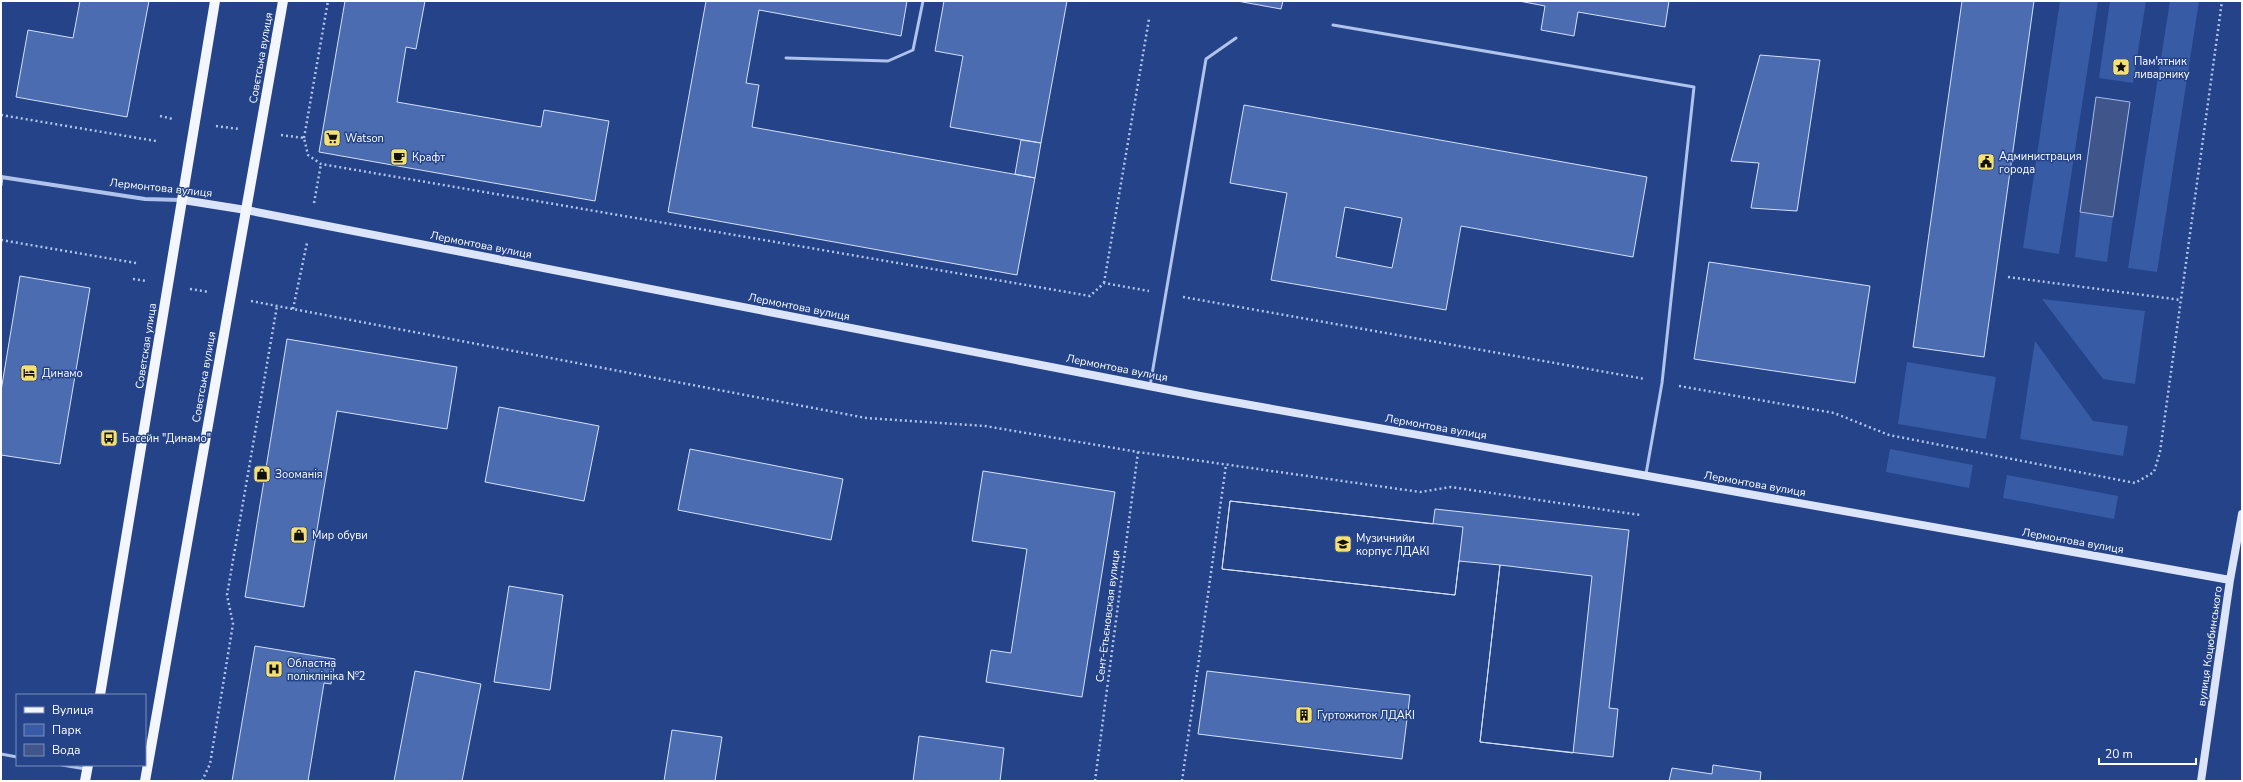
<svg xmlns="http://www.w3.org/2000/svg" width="2243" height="782" font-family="'Nunito Sans',sans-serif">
<rect width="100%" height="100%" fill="#244389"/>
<!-- green -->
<path fill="#385ba6" d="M 2060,1 L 2098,1 L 2059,254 L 2023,248 Z
M 2110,1 L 2146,1 L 2133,83 L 2099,78 Z
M 2170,1 L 2199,1 L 2157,272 L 2128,268 Z
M 2080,212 L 2113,217 L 2107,262 L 2075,257 Z
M 2042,299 L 2145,311 L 2135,384 L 2103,379 Z
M 2035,341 L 2093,421 L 2128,426 L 2123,456 L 2020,439 Z
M 1907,362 L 1996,377 L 1986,439 L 1898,424 Z
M 1890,449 L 1973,465 L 1969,488 L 1886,472 Z
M 2007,475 L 2118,496 L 2114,519 L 2003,498 Z"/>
<!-- water -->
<path fill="#40568a" stroke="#a4bceb" d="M 2096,97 L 2130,102 L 2113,217 L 2080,212 Z"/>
<!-- building -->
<path fill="#4c6cb1" stroke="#d4e0f7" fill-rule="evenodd" d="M 80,1 L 149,1 L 127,117 L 16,97 L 28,30 L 73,38 Z
M 345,1 L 425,1 L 416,49 L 406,47 L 397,102 L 541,127 L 544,110 L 609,121 L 595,201 L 319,152 Z
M 706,1 L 907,1 L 901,36 L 759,10 L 746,83 L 759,85 L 752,127 L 1035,178 L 1017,275 L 668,212 Z
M 944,1 L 1067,1 L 1041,143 L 950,127 L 963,56 L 935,51 Z
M 1237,1 L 1283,1 L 1281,9 Z
M 1519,1 L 1669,1 L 1665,27 L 1578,12 L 1574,36 L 1541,30 L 1545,6 Z
M 1962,1 L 2034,1 L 1984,357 L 1913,347 Z
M 1760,55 L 1820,60 L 1797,211 L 1751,208 L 1759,163 L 1731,161 Z
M 1244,105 L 1647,177 L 1633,257 L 1461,226 L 1446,310 L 1271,280 L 1287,193 L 1230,183 ZM 1345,207 L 1402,218 L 1392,268 L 1336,257 Z
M 1021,140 L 1041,143 L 1035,178 L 1015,174 Z
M 1709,262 L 1870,286 L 1855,383 L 1694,359 Z
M 20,276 L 90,288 L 60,464 L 1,455 L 1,391 Z
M 287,339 L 457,367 L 447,429 L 337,411 L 304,607 L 245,597 Z
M 499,407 L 599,426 L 584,501 L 485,482 Z
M 690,449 L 843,479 L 831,540 L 678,510 Z
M 983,471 L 1115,492 L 1082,697 L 986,682 L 991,650 L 1011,653 L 1027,549 L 972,541 Z
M 1230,501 L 1433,524 L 1435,509 L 1629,530 L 1609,708 L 1618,709 L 1613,757 L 1480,742 L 1500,565 L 1459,561 L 1455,595 L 1222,569 Z
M 1230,501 L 1463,527 L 1455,595 L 1222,569 Z
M 1500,565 L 1592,576 L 1573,753 L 1480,742 Z
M 509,586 L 563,595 L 550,690 L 494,682 Z
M 255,646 L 335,659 L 331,684 L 324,683 L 308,781 L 232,781 Z
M 415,671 L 481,684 L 462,781 L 394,781 Z
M 1207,671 L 1410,695 L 1402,759 L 1198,734 Z
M 672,730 L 722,737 L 715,781 L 664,781 Z
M 919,736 L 1004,748 L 1000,781 L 913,781 Z
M 1713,765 L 1761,772 L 1760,781 L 1669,781 L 1672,768 L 1712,774 Z"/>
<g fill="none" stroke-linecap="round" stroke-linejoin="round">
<!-- path -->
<path stroke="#b0c3ea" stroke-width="2.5" stroke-dasharray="2 3" stroke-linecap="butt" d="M 1,115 L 156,141
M 160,116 L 173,119
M 216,126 L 239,129
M 281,135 L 304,138 L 308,155 L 321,164 L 1090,296 L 1104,283 L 1149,291
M 304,138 L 328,1
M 314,203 L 321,164
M 1,240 L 136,263
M 2008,277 L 2181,300
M 133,279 L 146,281
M 1104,283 L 1149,19
M 190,289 L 209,292
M 1183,297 L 1645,379
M 251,301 L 866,418 L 985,426 L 1138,452 L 1420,492 L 1451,487 L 1640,515
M 293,309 L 307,243
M 1679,386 L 1834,413 L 1889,435 L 2135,483 L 2154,472 L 2160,452 L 2222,1
M 202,781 L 210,764 L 233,624 L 227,595 L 277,306
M 1095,781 L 1138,452
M 1182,781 L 1226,465"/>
<!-- lane -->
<path stroke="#b0c3ea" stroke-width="3" d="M 1333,25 L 1694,87 L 1662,383 L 1646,474
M 786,58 L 888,61 L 913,50 L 923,1
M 1,185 L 2,177
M 1150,386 L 1206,59 L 1236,38
M 1,754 L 17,757
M 62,765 L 86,769"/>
<!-- street -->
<path stroke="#b0c3ea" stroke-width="4" d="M 1,177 L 145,199 L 181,200"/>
<!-- secondary -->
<path stroke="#dbe4f8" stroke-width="8" d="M 183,200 L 246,210 L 1200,396 L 2230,580
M 2201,781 L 2230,580 L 2242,514"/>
<!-- primary -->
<path stroke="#f4f6fe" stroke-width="10" d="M 100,695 L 215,1
M 85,781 L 88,765
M 145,781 L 283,1"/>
</g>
<!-- icons -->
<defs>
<symbol id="sight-square" viewBox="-11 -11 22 22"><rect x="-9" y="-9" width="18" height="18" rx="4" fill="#f5e073" stroke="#244389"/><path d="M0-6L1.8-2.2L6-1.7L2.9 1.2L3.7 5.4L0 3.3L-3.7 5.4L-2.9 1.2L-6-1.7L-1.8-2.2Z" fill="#111"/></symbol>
<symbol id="supermarket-square" viewBox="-11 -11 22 22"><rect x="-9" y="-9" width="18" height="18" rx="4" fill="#f5e073" stroke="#244389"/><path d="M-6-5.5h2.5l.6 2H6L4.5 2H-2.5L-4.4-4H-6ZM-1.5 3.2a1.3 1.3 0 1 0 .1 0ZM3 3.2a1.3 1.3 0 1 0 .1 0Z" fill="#111"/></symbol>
<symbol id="cafe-square" viewBox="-11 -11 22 22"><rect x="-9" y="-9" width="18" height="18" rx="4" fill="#f5e073" stroke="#244389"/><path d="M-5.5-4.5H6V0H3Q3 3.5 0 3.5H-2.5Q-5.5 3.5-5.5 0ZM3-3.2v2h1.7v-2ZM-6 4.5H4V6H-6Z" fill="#111"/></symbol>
<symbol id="civic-square" viewBox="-11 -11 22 22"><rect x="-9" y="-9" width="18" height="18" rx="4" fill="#f5e073" stroke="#244389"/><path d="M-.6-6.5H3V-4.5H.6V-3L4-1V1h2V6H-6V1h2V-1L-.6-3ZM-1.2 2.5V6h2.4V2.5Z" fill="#111"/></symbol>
<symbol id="hotel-square" viewBox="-11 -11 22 22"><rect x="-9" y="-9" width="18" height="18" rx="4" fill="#f5e073" stroke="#244389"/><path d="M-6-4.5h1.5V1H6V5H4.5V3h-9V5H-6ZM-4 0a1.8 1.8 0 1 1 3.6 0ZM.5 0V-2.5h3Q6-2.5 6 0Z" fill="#111"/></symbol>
<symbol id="bus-square" viewBox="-11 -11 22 22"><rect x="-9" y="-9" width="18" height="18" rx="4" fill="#f5e073" stroke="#244389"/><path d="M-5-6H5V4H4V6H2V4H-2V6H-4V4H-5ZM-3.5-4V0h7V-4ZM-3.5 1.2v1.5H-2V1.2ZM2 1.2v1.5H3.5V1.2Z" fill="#111"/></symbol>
<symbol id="shop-square" viewBox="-11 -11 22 22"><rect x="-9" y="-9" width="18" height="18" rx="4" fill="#f5e073" stroke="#244389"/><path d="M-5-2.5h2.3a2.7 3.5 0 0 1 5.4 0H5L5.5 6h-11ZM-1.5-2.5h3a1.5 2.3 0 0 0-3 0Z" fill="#111"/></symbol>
<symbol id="university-square" viewBox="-11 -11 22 22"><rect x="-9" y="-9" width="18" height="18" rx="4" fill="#f5e073" stroke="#244389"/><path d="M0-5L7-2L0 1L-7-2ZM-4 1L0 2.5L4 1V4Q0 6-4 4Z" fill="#111"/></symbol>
<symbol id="hospital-square" viewBox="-11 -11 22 22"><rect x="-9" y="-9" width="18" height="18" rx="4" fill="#f5e073" stroke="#244389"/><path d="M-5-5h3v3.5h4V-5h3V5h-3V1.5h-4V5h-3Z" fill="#111"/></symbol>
<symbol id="building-square" viewBox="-11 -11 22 22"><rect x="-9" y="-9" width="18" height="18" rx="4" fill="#f5e073" stroke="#244389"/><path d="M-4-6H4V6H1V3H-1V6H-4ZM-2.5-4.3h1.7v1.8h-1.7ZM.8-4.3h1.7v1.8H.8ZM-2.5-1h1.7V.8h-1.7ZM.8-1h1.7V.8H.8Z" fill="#111"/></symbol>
</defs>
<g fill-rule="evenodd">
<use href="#sight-square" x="2111" y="57" width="20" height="20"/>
<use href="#supermarket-square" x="322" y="128" width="20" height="20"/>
<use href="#cafe-square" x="389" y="147" width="20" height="20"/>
<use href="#civic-square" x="1976" y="152" width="20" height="20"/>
<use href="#hotel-square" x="19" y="363" width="20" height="20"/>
<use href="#bus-square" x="99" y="428" width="20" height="20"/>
<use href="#shop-square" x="252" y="464" width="20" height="20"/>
<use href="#shop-square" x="289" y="525" width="20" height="20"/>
<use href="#university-square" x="1333" y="534" width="20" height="20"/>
<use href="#hospital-square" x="264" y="659" width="20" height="20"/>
<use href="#building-square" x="1294" y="705" width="20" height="20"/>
</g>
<g text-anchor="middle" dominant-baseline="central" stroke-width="3" stroke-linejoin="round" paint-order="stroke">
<!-- street labels -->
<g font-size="11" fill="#fff" stroke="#244389">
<text transform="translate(261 58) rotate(-80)">Совєтська вулиця</text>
<text transform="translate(161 188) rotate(6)">Лермонтова вулиця</text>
<text transform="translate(481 245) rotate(11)">Лермонтова вулиця</text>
<text transform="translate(799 307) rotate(11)">Лермонтова вулиця</text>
<text transform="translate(146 346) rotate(-81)">Советская улица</text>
<text transform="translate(1117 368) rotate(11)">Лермонтова вулиця</text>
<text transform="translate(204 377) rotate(-80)">Совєтська вулиця</text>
<text transform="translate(1436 427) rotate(10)">Лермонтова вулиця</text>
<text transform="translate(1755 484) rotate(10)">Лермонтова вулиця</text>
<text transform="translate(2073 541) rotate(10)">Лермонтова вулиця</text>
<text transform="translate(1108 616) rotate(-83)">Сент-Етьєновская вулиця</text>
<text transform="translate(2210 646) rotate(-82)">вулиця Коцюбинського</text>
</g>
<!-- poi labels -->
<g font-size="11" fill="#fff" stroke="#244389" text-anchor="start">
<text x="2134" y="61">Пам'ятник<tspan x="2134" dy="13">ливарнику</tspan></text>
<text x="345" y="138">Watson</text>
<text x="1999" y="156">Администрация<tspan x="1999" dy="13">города</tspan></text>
<text x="412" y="157">Крафт</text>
<text x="42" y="373">Динамо</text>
<text x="122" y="438">Басейн "Динамо"</text>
<text x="275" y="474">Зооманія</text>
<text x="312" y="535">Мир обуви</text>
<text x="1356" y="538">Музичнийи<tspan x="1356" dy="13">корпус ЛДАКІ</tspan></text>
<text x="287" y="663">Областна<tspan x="287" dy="13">поліклініка №2</tspan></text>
<text x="1317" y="715">Гуртожиток ЛДАКІ</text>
</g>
</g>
<!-- border -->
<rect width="2243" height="782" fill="none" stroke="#ffffff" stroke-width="4"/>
<!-- legend -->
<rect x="16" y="694" width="130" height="72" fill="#244389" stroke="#7c8eb8"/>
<rect x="24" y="707" width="20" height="6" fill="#f4f6fe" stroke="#7c8eb8"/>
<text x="52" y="714" font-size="12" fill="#ffffff">Вулиця</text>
<rect x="24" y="724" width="20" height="12" fill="#385ba6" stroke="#7c8eb8"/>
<text x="52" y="734" font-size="12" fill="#ffffff">Парк</text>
<rect x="24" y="744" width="20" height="12" fill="#40568a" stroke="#7c8eb8"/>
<text x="52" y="754" font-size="12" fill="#ffffff">Вода</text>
<!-- scale -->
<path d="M2099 758v6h97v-6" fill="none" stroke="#ffffff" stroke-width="2"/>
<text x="2105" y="758" font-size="12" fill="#ffffff" stroke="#244389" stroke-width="3" paint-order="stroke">20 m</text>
</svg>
